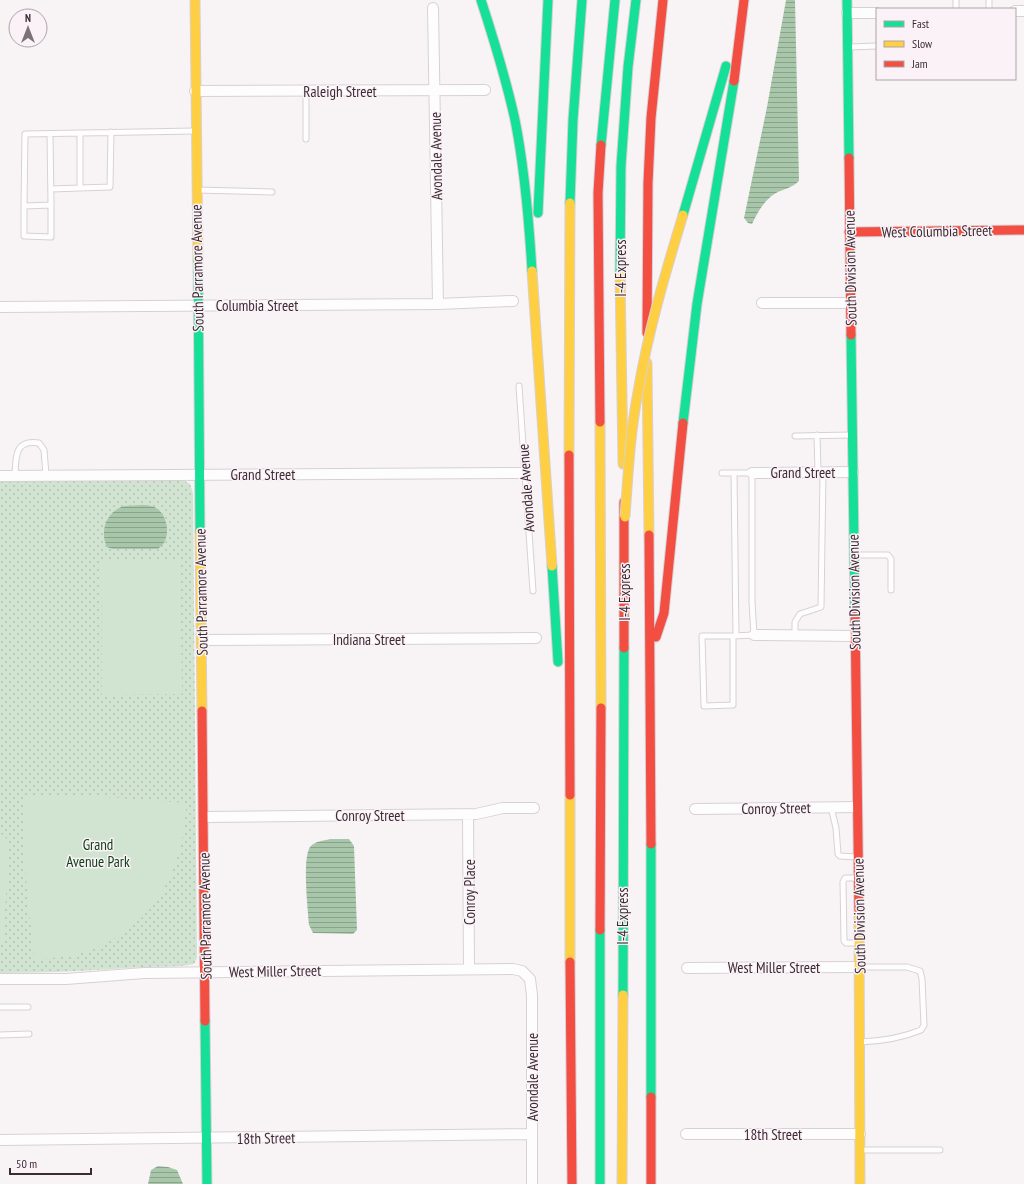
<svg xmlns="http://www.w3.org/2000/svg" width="1024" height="1184" font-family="'PT Sans Narrow',sans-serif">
<defs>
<pattern id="park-dots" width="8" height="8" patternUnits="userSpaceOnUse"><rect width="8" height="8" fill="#d1e3d1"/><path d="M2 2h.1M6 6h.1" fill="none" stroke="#b4c3b4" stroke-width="1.8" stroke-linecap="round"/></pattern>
<pattern id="water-rules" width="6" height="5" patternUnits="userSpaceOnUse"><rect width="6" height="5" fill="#a8c6a9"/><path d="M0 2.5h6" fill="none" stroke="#8aa18a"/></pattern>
</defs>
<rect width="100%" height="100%" fill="#f8f4f6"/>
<!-- park -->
<path fill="url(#park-dots)" d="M 183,480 L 190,484 L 193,493 L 197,958 L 194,964 C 177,968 161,966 145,967 C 96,970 48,973 0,973 L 0,481 Z"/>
<!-- garden -->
<path fill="#d1e3d1" d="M 180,560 L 182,694 L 102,695 L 101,561 Z
M 31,796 L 91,796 L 186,803 C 185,870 153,928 88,951 C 71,957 52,958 34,960 L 25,869 L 23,804 Z
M 0,833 L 7,839 L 8,869 L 3,939 L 0,939 Z"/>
<!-- water -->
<path fill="url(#water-rules)" d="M 786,0 L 795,0 L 799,181 C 792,188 784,189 776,193 C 764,200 758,212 752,224 L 748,223 L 744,218 L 767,107 Z
M 125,506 C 133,506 144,504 151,506 C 169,510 173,542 157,549 L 113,549 L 107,547 C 99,531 107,510 125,506 Z
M 330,839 L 349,839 L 354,846 L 357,930 L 353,934 L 313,933 L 309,925 C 308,910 302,859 310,847 C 315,841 323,841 330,839 Z
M 158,1166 L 168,1167 L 177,1170 L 183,1184 L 148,1184 L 151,1170 Z"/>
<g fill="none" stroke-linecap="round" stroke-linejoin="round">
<defs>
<path id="lane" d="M 989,0 L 989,9
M 956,9 L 956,0
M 849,47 L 877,46
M 306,91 L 306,139
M 50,134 L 51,205 L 24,206 L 25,134 L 195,131
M 80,188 L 110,187 L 111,132
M 51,189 L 80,188 L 80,133
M 197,190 L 272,192
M 24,206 L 24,236 L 51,237 L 51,205
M 519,386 L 533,591
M 817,435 L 818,472
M 795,436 L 852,435
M 722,473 L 752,473 L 752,602 L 754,635 L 733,636 L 702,636 L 704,706 L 733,705 L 733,636
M 734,473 L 736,636
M 15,475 C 16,458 14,439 39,443 L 44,450 L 46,475
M 855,555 L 888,555 L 891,559 L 891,590
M 795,636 L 795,622 L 800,614 L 821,607 L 823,472
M 831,807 L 836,828 L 838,854 L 840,856 L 857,857
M 857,878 L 845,878 L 843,882 L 844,941 L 846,943 L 858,943
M 861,967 L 907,967 L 920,971 L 922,979 L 924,1025 L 921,1030 C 902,1038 882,1041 861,1042
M 0,1007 L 28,1007
M 0,1035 L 29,1034
M 861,1150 L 940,1150"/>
<path id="street" d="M 433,8 L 438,304
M 1015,11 L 1024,11
M 847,13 L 877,13
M 195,91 L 485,90
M 762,303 L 850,303
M 0,307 L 438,304 L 513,301
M 752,473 L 853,472
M 0,476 L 525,473
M 754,635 L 854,636
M 203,640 L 536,638
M 695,809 L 857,807
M 468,814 L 469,969
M 204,817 L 476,814 L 503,808 L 534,808
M 687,968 L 860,967
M 0,979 L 66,979 L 144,973 L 513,969 L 522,971 L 530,979 L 532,995 L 532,1184
M 686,1134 L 860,1134
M 0,1140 L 532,1134"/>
<path id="fast" d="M 481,0 C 494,40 506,79 515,120 C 525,170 529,221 532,271
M 847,0 L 849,158
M 601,145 L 615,0
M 570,203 L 573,120 L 582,0
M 538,213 L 548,0
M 683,215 L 726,66
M 198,259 L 200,532
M 620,274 L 621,166 L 628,67 L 636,0
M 851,335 L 855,612
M 683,423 L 697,304 L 734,81
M 552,566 L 558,662
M 651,844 L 651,1097
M 623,995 L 624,648
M 205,1021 L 207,1184
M 600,1184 L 600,930"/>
<path id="slow" d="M 195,0 L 198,259
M 532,271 L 552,566
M 620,274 L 623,464
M 647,363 L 649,535
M 600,422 L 601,708
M 569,455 L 570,203
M 200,532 L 202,711
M 570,795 L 570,962
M 859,914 L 860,1184
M 622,1184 L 623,995"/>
<path id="jam" d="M 734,81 L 744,0
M 849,158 L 851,335
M 849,232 L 1024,230
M 647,333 L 648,183 L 651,118 L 663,0
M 600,422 L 598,193 L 601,145
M 569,455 L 570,795
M 649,535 L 651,844
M 855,612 L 859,914
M 656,637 L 664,613 L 683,423
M 624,648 L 624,502
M 202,711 L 205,1021
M 600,930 L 601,708
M 570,962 L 572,1184
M 651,1097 L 651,1184"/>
</defs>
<!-- lane casing -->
<use href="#lane" stroke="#d9d0d4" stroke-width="7"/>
<!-- street casing -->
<use href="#street" stroke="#d9d0d4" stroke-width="12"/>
<!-- fast casing -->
<use href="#fast" stroke="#d9d0d4" stroke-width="11"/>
<!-- slow casing -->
<use href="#slow" stroke="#d9d0d4" stroke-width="11"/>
<!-- jam casing -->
<use href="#jam" stroke="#d9d0d4" stroke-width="11"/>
<!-- lane -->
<use href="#lane" stroke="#fefdfe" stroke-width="5"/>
<!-- street -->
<use href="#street" stroke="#fefdfe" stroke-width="10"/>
<!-- fast -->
<use href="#fast" stroke="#16e098" stroke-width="9"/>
<!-- slow -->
<use href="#slow" stroke="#ffcf43" stroke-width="9"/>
<!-- jam -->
<use href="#jam" stroke="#f24e42" stroke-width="9"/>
<defs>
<path id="slow-bridge" d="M 625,517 C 628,475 630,434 638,392 C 648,332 665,274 683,215"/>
</defs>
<!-- slow-bridge casing -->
<use href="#slow-bridge" stroke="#d9d0d4" stroke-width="11" stroke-linecap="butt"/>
<!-- slow-bridge -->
<use href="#slow-bridge" stroke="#ffcf43" stroke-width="9"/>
</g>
<g text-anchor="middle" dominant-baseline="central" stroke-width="3" stroke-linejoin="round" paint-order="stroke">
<!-- street labels -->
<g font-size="15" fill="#3b2c33" stroke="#faf2f6">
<text x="340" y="91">Raleigh Street</text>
<text transform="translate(436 156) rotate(-91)">Avondale Avenue</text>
<text transform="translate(937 231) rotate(-1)">West Columbia Street</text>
<text transform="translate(197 268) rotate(-91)">South Parramore Avenue</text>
<text transform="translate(620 268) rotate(-90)">I-4 Express</text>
<text transform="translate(850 268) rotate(-91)">South Division Avenue</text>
<text x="257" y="305">Columbia Street</text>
<text x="803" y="472">Grand Street</text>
<text x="263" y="474">Grand Street</text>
<text transform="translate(526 488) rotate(-94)">Avondale Avenue</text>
<text transform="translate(201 592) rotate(-91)">South Parramore Avenue</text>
<text transform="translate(624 592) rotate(-90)">I-4 Express</text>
<text transform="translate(854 592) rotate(-91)">South Division Avenue</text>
<text x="369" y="639">Indiana Street</text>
<text transform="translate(776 808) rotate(-1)">Conroy Street</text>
<text x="370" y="815">Conroy Street</text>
<text transform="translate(469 892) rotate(-90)">Conroy Place</text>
<text transform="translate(205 916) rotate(-91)">South Parramore Avenue</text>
<text transform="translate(622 916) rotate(-90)">I-4 Express</text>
<text transform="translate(859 916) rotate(-91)">South Division Avenue</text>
<text x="774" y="967">West Miller Street</text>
<text transform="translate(275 971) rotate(-1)">West Miller Street</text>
<text transform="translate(532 1077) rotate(-90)">Avondale Avenue</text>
<text x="773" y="1134">18th Street</text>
<text transform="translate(266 1138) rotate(-1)">18th Street</text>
</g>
<!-- park labels -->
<g font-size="15" fill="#104219" stroke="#faf2f6">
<text x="98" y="844">Grand<tspan x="98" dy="17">Avenue Park</tspan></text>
</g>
</g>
<!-- legend -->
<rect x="876" y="8" width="140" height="72" fill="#faf2f6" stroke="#aea3a8"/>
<rect x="884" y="21" width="20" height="6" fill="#16e098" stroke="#aea3a8"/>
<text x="912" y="28" font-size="12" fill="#3b2c33">Fast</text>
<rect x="884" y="41" width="20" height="6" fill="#ffcf43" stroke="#aea3a8"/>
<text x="912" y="48" font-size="12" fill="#3b2c33">Slow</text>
<rect x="884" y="61" width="20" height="6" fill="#f24e42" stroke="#aea3a8"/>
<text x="912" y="68" font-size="12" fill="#3b2c33">Jam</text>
<!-- north arrow -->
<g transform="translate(28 28)"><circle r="19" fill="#faf2f6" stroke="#aea3a8"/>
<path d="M0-3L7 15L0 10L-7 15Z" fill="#7d7277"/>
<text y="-6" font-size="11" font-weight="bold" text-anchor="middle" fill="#3b2c33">N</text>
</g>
<!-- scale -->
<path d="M10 1168v6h81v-6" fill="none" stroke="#3b2c33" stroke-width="2"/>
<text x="16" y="1168" font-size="12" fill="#3b2c33" stroke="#faf2f6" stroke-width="3" paint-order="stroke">50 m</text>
</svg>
